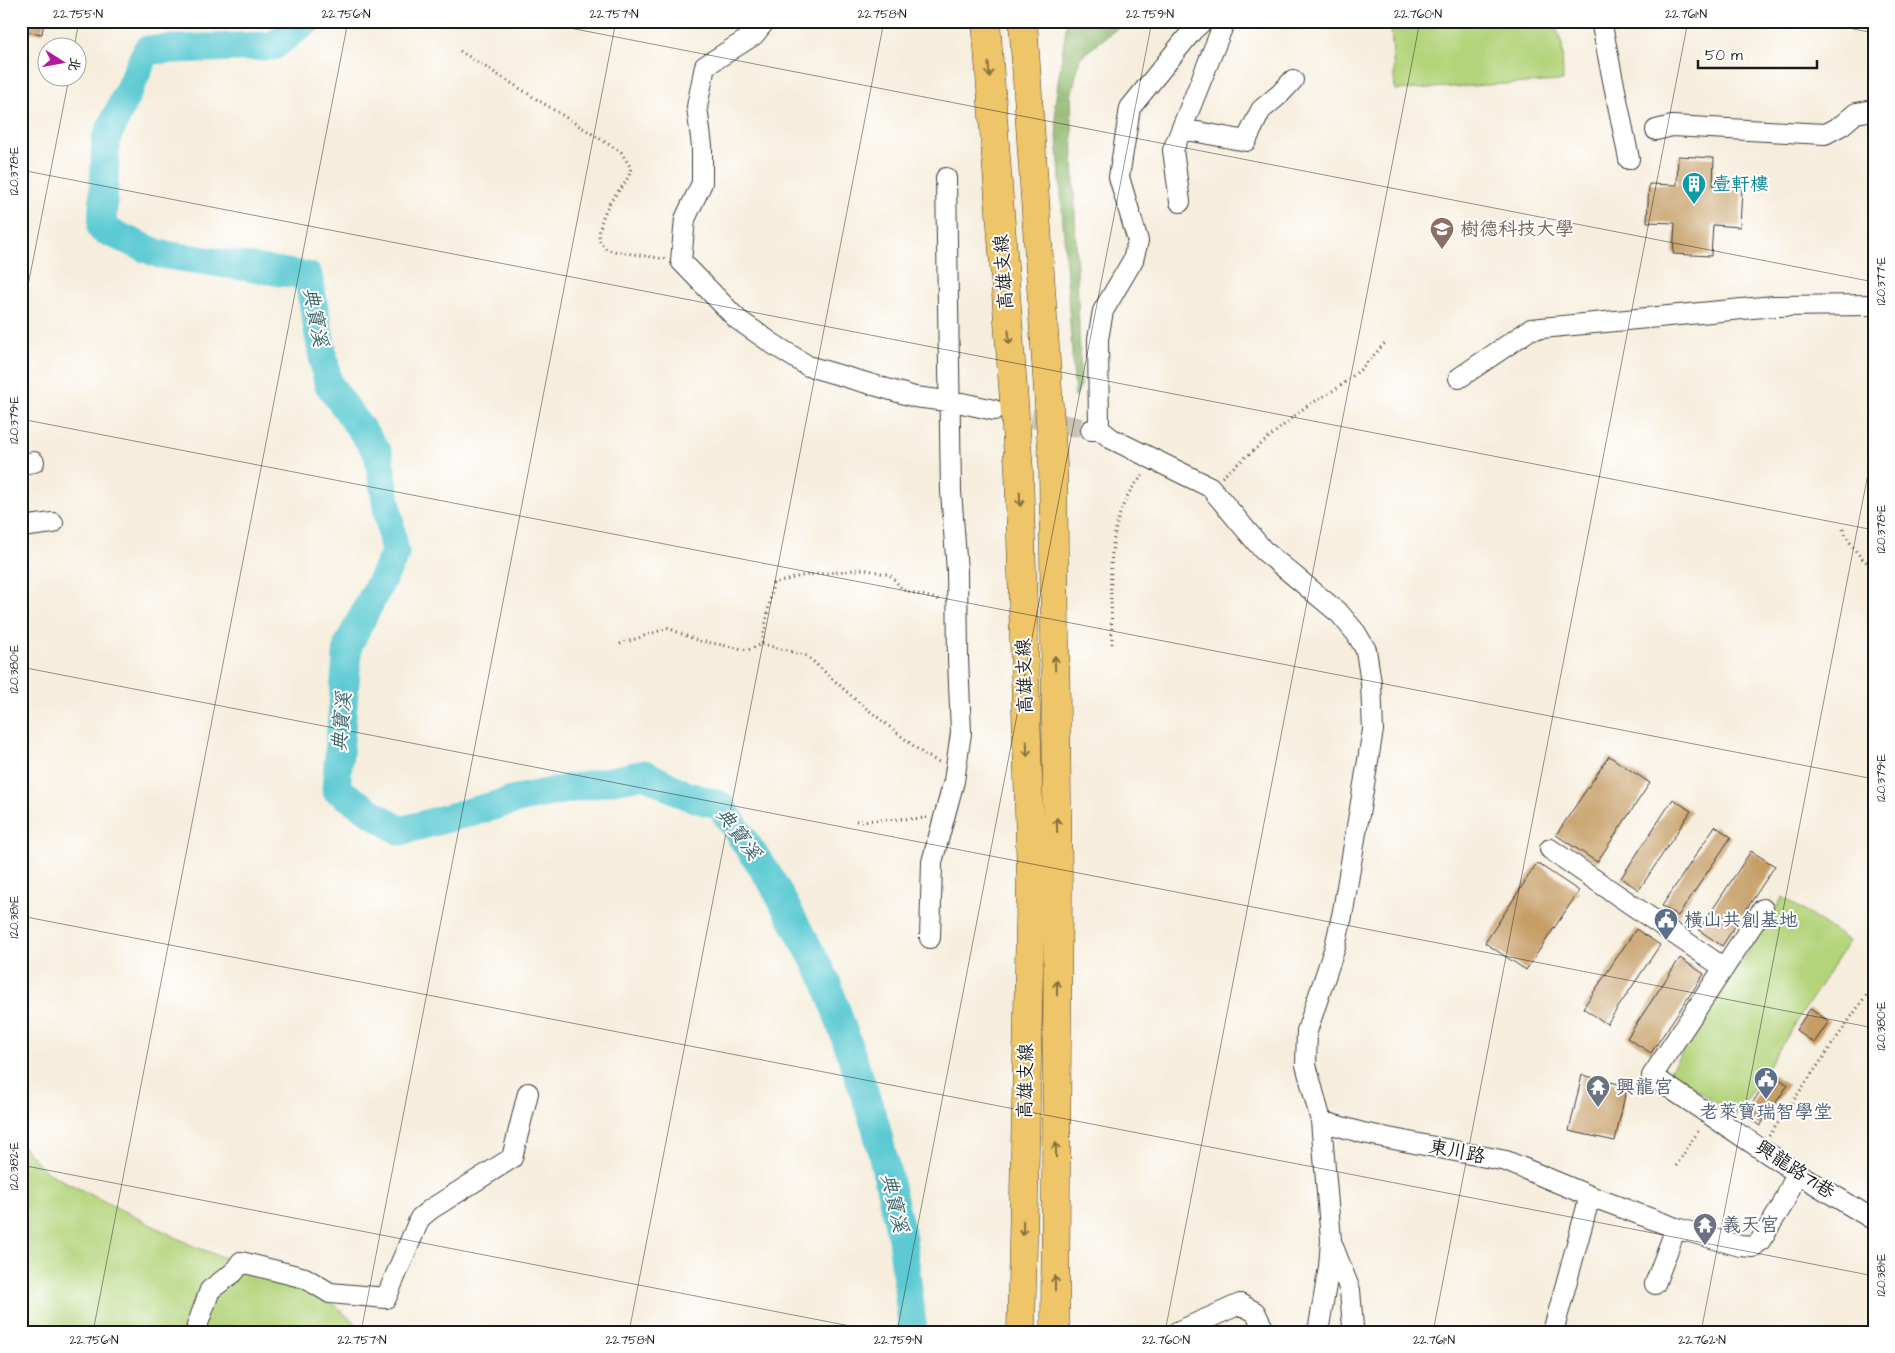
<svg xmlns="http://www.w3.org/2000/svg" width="1895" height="1353" font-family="'Architects Daughter','LXGW WenKai TC',sans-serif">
<rect width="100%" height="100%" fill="#fff"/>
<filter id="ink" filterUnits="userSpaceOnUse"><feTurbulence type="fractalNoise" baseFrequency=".02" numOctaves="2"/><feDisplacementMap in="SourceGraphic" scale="10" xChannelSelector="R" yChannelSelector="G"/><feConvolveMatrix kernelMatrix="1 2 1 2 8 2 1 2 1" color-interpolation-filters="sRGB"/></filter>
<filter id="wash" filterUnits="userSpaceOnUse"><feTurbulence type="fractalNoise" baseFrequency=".0096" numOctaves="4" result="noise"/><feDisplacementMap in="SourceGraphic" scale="20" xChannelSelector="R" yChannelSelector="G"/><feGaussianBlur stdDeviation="1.12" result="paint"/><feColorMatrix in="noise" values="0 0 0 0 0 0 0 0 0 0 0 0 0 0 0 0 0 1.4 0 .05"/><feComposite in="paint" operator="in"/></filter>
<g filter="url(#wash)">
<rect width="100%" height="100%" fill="#f6eddc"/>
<!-- green -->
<path fill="#b4d47c" stroke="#68784c" d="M 1399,21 L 1554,21 L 1562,44 L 1563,81 L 1395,90 L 1391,27 Z
M 1783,897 L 1849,941 L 1736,1116 L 1669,1072 Z
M 21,1145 L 48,1173 L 191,1245 L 326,1297 L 365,1332 L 42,1332 L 26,1320 L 21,1314 Z"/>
<!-- forest -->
<path fill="#8fb66c" stroke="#566944" d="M 1067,21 L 1126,21 L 1080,58 L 1071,97 L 1081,387 L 1075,397 L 1055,104 Z"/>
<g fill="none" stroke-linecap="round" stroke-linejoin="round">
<!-- river -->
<path stroke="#5dcad3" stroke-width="29" d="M 307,21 L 273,46 L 147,50 L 106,139 L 102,229 L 159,254 L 308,276 L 328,383 L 378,453 L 395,554 L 348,645 L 336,789 L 400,831 L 526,797 L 645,774 L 685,795 L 720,805 L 771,880 L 826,981 L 876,1127 L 902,1238 L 913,1332"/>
</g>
<g id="blocks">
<!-- building -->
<path fill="#c59d65" d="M 21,21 L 44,21 L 42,34 L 21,31 Z
M 1678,156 L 1714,158 L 1713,186 L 1742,188 L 1740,227 L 1713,225 L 1711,256 L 1673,254 L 1675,223 L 1647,222 L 1649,184 L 1677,185 Z
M 1609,756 L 1650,783 L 1597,862 L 1556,835 Z
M 1673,799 L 1691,811 L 1639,890 L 1621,878 Z
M 1715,826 L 1731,837 L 1678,916 L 1662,906 Z
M 1751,851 L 1775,866 L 1722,946 L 1699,930 Z
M 1537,863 L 1579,891 L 1526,970 L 1485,943 Z
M 1636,929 L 1660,945 L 1607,1024 L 1583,1008 Z
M 1680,958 L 1704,974 L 1651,1053 L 1627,1038 Z
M 1810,1009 L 1829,1021 L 1814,1043 L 1796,1030 Z
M 1772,1074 L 1788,1085 L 1760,1126 L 1744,1115 Z
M 1582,1075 L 1627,1086 L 1615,1141 L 1569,1131 Z"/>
</g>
</g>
<g filter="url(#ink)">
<use href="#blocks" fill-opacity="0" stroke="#3d3b39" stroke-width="1"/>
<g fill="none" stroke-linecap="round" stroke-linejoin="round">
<!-- minor-tunnel -->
<path stroke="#cac3b6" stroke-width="20" stroke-dasharray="20 10" stroke-linecap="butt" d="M 1002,412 L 1091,430"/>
<defs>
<path id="minor" d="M 765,21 L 754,35 L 705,66 L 697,107 L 702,146 L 702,183 L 685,219 L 681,261 L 737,319 L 773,344 L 808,366 L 915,397 L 962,403 L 994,410
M 1601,21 L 1629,159
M 1182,129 L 1246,141 L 1261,110 L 1280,94 L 1293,80
M 1656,130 L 1672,126 L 1825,134 L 1842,125 L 1856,113 L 1874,110
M 1180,202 L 1173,150 L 1225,21
M 1459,378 L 1531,329 L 1774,306 L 1874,305
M 1099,429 L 1098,339 L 1103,311 L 1133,260 L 1138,241 L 1119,177 L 1130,108 L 1193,30 L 1203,21
M 1091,430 L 1099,429 L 1112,439 L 1210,487 L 1263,550 L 1340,614 L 1356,633 L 1366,650 L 1371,683 L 1373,730 L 1343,911 L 1335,947 L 1307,1031 L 1306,1065 L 1321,1121 L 1331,1240 L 1329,1267 L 1318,1332
M 21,464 L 34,462
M 21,527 L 53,523
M 1550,849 L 1724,968
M 1763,909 L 1652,1076 L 1797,1173 L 1874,1220
M 930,938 L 932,862 L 954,781 L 961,733 L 958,658 L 957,571 L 951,491 L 946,178
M 1321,1121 L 1363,1133 L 1506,1161 L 1590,1196 L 1676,1228 L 1740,1246 L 1753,1247 L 1760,1241 L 1782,1206 L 1797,1173
M 1332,1244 L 1350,1290 L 1353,1327
M 1655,1284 L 1676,1228
M 199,1332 L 197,1326 L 210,1290 L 234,1272 L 241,1262 L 305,1278 L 330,1293 L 386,1298 L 420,1218 L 431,1209 L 512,1158 L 528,1093
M 1177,1332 L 1240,1304 L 1255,1312 L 1265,1332
M 1553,1332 L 1590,1196"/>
<path id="highway" d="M 986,21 L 1019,470 L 1031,878 L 1021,1332
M 1023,21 L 1053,465 L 1058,886 L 1055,1332"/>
</defs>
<!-- minor casing -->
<use href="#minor" stroke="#3d3b39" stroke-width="22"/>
<!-- highway casing -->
<use href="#highway" stroke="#3d3b39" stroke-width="29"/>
<!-- path -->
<path stroke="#3d3b39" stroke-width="3" stroke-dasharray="1 4" stroke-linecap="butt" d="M 460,51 L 621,152 L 631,168 C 629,181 620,188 613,198 C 604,211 599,225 599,240 L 607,250 L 665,259
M 1222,477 L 1304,408 L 1339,387 L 1360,370 L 1385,343
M 1843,529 C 1851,545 1858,558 1874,567
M 620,644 L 668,628 L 696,640 L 748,650 L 762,644 L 773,584 L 801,576 L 863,569 L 890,575 L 903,590 L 940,600
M 762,644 L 807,656 L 856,700 L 925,755 L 939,762
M 1112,644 C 1112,593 1104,541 1128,495 C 1132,487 1139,480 1145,473
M 856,821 L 927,818
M 1769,1136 L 1874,984
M 1676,1166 L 1700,1128"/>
<!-- minor -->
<use href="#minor" stroke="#fff" stroke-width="20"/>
<!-- highway -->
<use href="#highway" stroke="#eec569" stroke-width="28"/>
</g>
<!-- one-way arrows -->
<defs><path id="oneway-shaft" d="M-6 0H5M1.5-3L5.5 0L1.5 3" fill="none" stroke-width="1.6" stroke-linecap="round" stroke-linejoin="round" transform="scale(1.25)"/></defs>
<g stroke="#857042">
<use href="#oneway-shaft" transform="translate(989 70) rotate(86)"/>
<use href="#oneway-shaft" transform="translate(1009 337) rotate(86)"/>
<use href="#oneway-shaft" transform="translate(1020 499) rotate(88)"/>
<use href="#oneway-shaft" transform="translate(1055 663) rotate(-91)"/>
<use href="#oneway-shaft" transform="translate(1027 749) rotate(88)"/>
<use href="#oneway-shaft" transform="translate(1057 825) rotate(-91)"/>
<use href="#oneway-shaft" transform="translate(1057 988) rotate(-90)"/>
<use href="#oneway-shaft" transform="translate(1056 1150) rotate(-90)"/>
<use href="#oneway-shaft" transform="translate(1023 1228) rotate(91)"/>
<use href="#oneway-shaft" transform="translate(1055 1283) rotate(-90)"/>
</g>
</g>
<!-- ticks -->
<path fill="none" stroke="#1c1c1c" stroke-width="1" stroke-opacity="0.45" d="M 534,21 L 1874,282M 1812,21 L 1874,33M 74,48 L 79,21M 21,170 L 1874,530M 21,321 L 69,78M 21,419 L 1874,779M 21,667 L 1874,1028M 21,916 L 1874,1276M 21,1165 L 881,1332M 93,1332 L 348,21M 361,1332 L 616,21M 629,1332 L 884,21M 897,1332 L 1152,21M 1165,1332 L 1420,21M 1433,1332 L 1688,21M 1701,1332 L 1874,443"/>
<!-- icons -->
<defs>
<symbol id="building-pin" viewBox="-11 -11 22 30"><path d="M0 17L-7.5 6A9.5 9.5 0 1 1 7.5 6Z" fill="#0f9aa8" stroke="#fff"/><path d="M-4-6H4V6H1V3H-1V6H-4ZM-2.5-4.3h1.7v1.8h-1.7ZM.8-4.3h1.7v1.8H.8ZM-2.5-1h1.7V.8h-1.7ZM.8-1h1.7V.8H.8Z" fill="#fff"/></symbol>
<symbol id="university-pin" viewBox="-11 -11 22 30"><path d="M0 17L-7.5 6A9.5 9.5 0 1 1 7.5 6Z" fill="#8d6e63" stroke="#fff"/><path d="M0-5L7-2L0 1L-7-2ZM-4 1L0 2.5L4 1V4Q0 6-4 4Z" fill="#fff"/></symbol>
<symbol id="civic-pin" viewBox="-11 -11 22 30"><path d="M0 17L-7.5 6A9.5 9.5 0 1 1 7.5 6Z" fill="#5c6f8a" stroke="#fff"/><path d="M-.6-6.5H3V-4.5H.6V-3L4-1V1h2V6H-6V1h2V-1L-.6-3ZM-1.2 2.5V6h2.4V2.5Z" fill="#fff"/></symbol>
<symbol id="temple-pin" viewBox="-11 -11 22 30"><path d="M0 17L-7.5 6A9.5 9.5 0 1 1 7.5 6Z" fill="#6b7280" stroke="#fff"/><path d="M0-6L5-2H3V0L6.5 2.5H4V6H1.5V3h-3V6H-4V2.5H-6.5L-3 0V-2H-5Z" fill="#fff"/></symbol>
</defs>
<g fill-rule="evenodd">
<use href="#building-pin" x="1680" y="170" width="28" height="38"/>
<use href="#university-pin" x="1428" y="215" width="28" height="38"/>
<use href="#civic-pin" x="1652" y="906" width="28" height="38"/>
<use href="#civic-pin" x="1752" y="1065" width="28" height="38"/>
<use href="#temple-pin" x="1584" y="1073" width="28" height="38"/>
<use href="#temple-pin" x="1691" y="1211" width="28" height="38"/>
</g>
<g text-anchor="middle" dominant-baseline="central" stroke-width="4" stroke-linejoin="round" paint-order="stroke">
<!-- culture labels -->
<g font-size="19" fill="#0d838f" stroke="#fff" text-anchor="start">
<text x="1712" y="184">壹軒樓</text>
</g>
<!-- education labels -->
<g font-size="19" fill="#785e54" stroke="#fff" text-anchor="start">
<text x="1460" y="229">樹德科技大學</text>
</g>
<!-- street labels -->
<g font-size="19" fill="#1c1c1c" stroke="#fff">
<text transform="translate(1004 272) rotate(-94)">高雄支線</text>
<text transform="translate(1025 676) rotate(-92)">高雄支線</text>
<text transform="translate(1026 1081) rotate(-89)">高雄支線</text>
<text transform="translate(1457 1152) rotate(11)">東川路</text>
<text transform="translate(1795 1170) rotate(33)">興龍路71巷</text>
</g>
<!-- service labels -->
<g font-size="19" fill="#4e5e75" stroke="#fff" text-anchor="start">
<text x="1684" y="920">橫山共創基地</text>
<text x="1766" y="1112" text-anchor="middle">老萊寶瑞智學堂</text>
</g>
<!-- worship labels -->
<g font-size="19" fill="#5b616d" stroke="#fff" text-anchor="start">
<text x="1616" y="1087">興龍宮</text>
<text x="1722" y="1225">義天宮</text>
</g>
<!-- water labels -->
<g font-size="20" font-style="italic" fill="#366265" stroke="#fff">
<text transform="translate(315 317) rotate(79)">典寶溪</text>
<text transform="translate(342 722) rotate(-85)">典寶溪</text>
<text transform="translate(738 834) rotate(53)">典寶溪</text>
<text transform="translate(894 1203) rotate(77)">典寶溪</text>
</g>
</g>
<!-- margin -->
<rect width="1895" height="1353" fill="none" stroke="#fff" stroke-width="55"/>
<!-- north arrow -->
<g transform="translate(62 62) rotate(101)"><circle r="24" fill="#ffffff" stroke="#a4a4a4"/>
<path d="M0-4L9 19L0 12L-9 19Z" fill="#b5179e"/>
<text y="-8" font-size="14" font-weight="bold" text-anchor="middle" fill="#1c1c1c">北</text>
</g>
<!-- scale -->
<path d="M1698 60v8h119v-8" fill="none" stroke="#1c1c1c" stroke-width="2.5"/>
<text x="1705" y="60" font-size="15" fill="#1c1c1c" stroke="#ffffff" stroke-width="4" paint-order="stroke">50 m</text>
<rect x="28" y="28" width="1840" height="1298" fill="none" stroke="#1c1c1c" stroke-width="2"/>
<g font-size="12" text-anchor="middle" fill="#1c1c1c">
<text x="78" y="18">22.755°N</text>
<text x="346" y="18">22.756°N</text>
<text x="614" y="18">22.757°N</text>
<text x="882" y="18">22.758°N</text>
<text x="1150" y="18">22.759°N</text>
<text x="1418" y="18">22.760°N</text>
<text x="1686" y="18">22.761°N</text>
<text transform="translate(14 171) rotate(-90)" y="4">120.378°E</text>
<text transform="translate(1881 281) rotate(-90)" y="4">120.377°E</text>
<text transform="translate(14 420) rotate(-90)" y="4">120.379°E</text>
<text transform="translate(1881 529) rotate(-90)" y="4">120.378°E</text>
<text transform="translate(14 669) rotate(-90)" y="4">120.380°E</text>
<text transform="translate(1881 778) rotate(-90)" y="4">120.379°E</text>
<text transform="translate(14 917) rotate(-90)" y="4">120.381°E</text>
<text transform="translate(1881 1026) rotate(-90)" y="4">120.380°E</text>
<text transform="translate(14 1166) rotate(-90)" y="4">120.382°E</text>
<text transform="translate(1881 1275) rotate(-90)" y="4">120.381°E</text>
<text x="94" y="1344">22.756°N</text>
<text x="362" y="1344">22.757°N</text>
<text x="630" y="1344">22.758°N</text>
<text x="898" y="1344">22.759°N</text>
<text x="1166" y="1344">22.760°N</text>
<text x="1434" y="1344">22.761°N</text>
<text x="1702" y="1344">22.762°N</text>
</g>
</svg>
